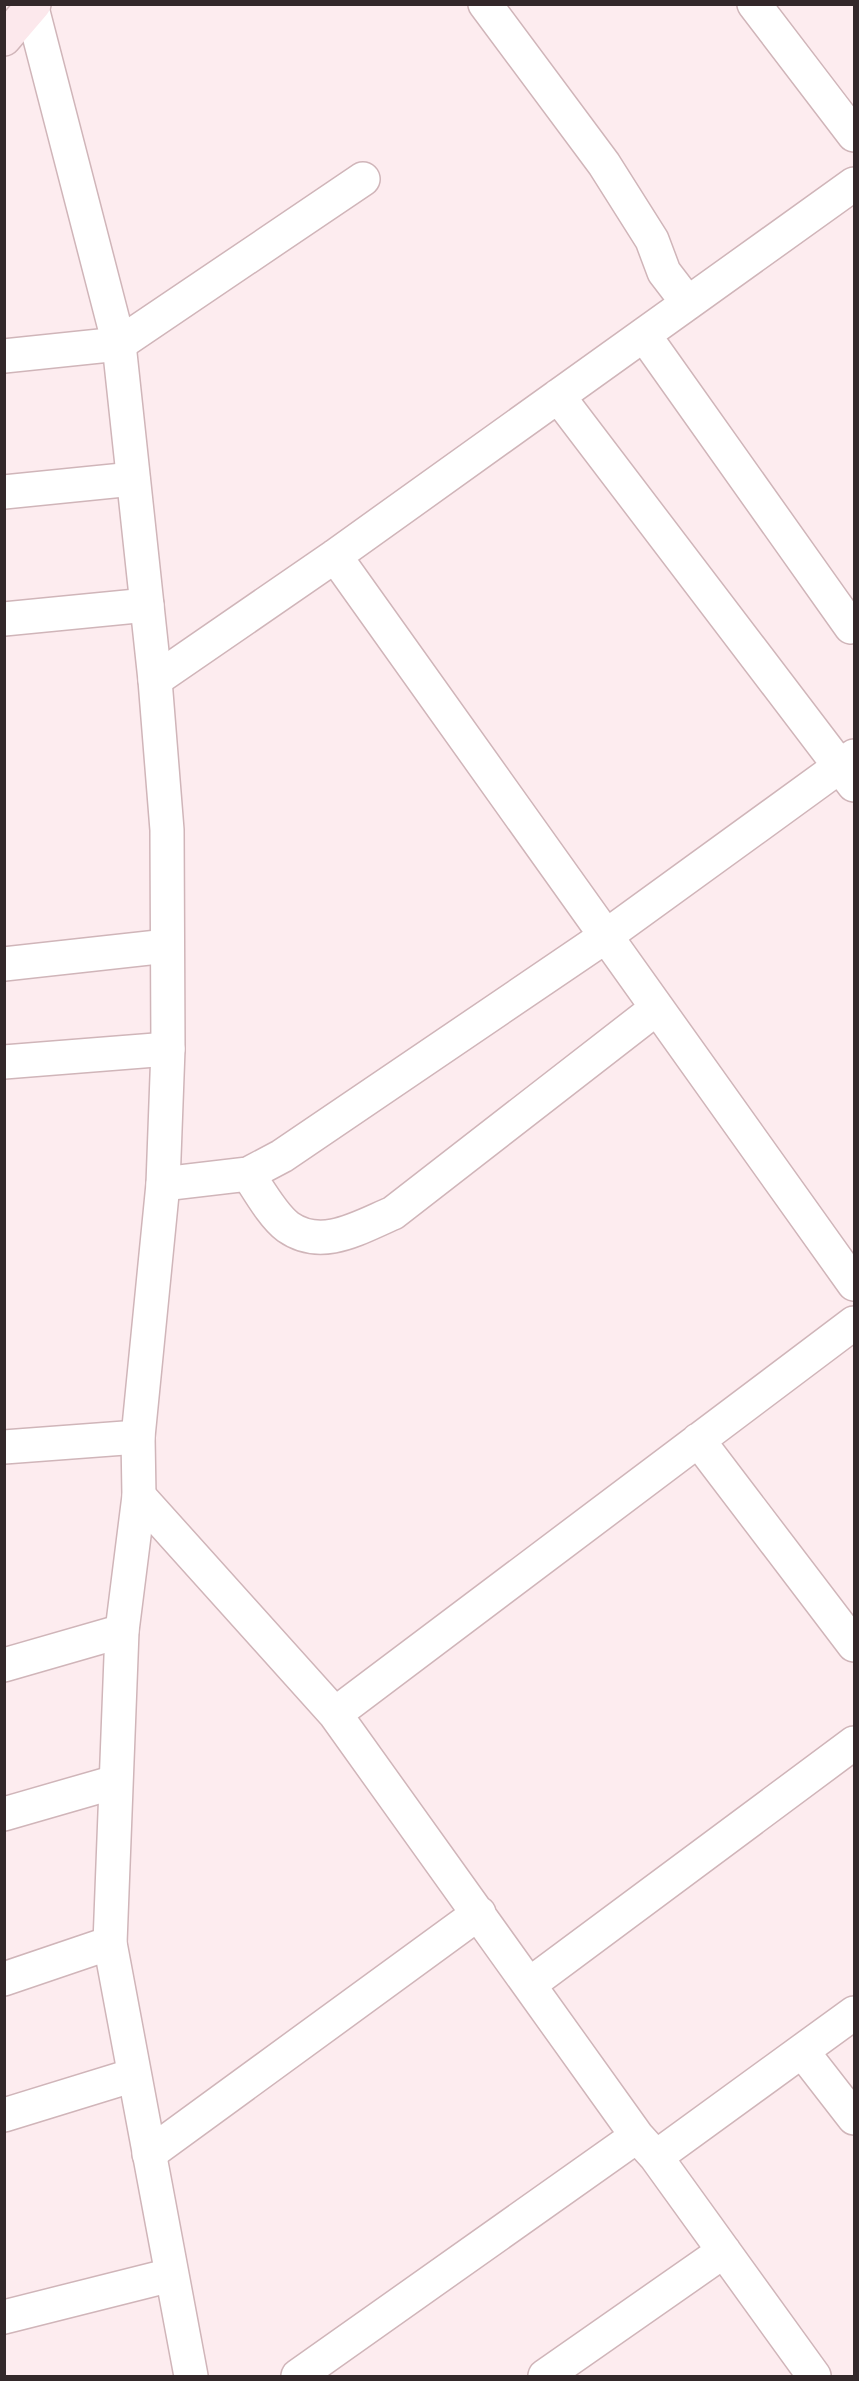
<svg xmlns="http://www.w3.org/2000/svg" width="859" height="2381" font-family="Merriweather,serif">
<rect width="100%" height="100%" fill="#fdecef"/>
<g fill="none" stroke-linecap="round" stroke-linejoin="round">
<defs>
<path id="minor" d="M 485,4 L 604,164 L 652,240 L 664,272 L 687,302
M 754,4 L 854,135
M 644,335 L 851,627
M 4,356 L 119,344 L 363,179
M 558,396 L 854,785
M 4,492 L 133,479
M 335,556 L 854,1284
M 4,619 L 147,605
M 155,680 L 335,556 L 854,184
M 4,964 L 167,946
M 4,1062 L 168,1049
M 248,1174 C 258,1189 273,1216 288,1227 C 322,1251 360,1227 393,1213 L 657,1008
M 163,1184 L 248,1174 L 282,1156 L 606,936 L 854,756
M 698,1440 L 854,1645
M 4,1447 L 138,1437
M 139,1496 L 335,1714 L 854,1323
M 4,1665 L 122,1631
M 335,1714 L 637,2136 L 656,2157 L 814,2376
M 4,1814 L 115,1782
M 4,1979 L 110,1943
M 530,1984 L 854,1743
M 802,2051 L 854,2118
M 4,2115 L 134,2075
M 149,2154 L 479,1913
M 656,2157 L 854,2013
M 4,2317 L 171,2275
M 298,2376 L 637,2136
M 545,2376 L 724,2251"/>
<path id="tertiary" d="M 31,4 L 119,344 L 155,680 L 167,830 L 168,1049 L 163,1184 L 138,1437 L 139,1496 L 122,1631 L 110,1943 L 191,2376"/>
<path id="secondary" d="M 4,39 L 34,4"/>
</defs>
<!-- minor casing -->
<use href="#minor" stroke="#d0b5b9" stroke-width="36"/>
<!-- tertiary casing -->
<use href="#tertiary" stroke="#d0b5b9" stroke-width="36"/>
<!-- secondary casing -->
<use href="#secondary" stroke="#d0b5b9" stroke-width="36"/>
<!-- minor -->
<use href="#minor" stroke="#fff" stroke-width="33"/>
<!-- tertiary -->
<use href="#tertiary" stroke="#fff" stroke-width="33"/>
<!-- secondary -->
<use href="#secondary" stroke="#fce8ec" stroke-width="33"/>
</g>
<!-- border -->
<rect width="859" height="2381" fill="none" stroke="#33282a" stroke-width="12"/>
</svg>
